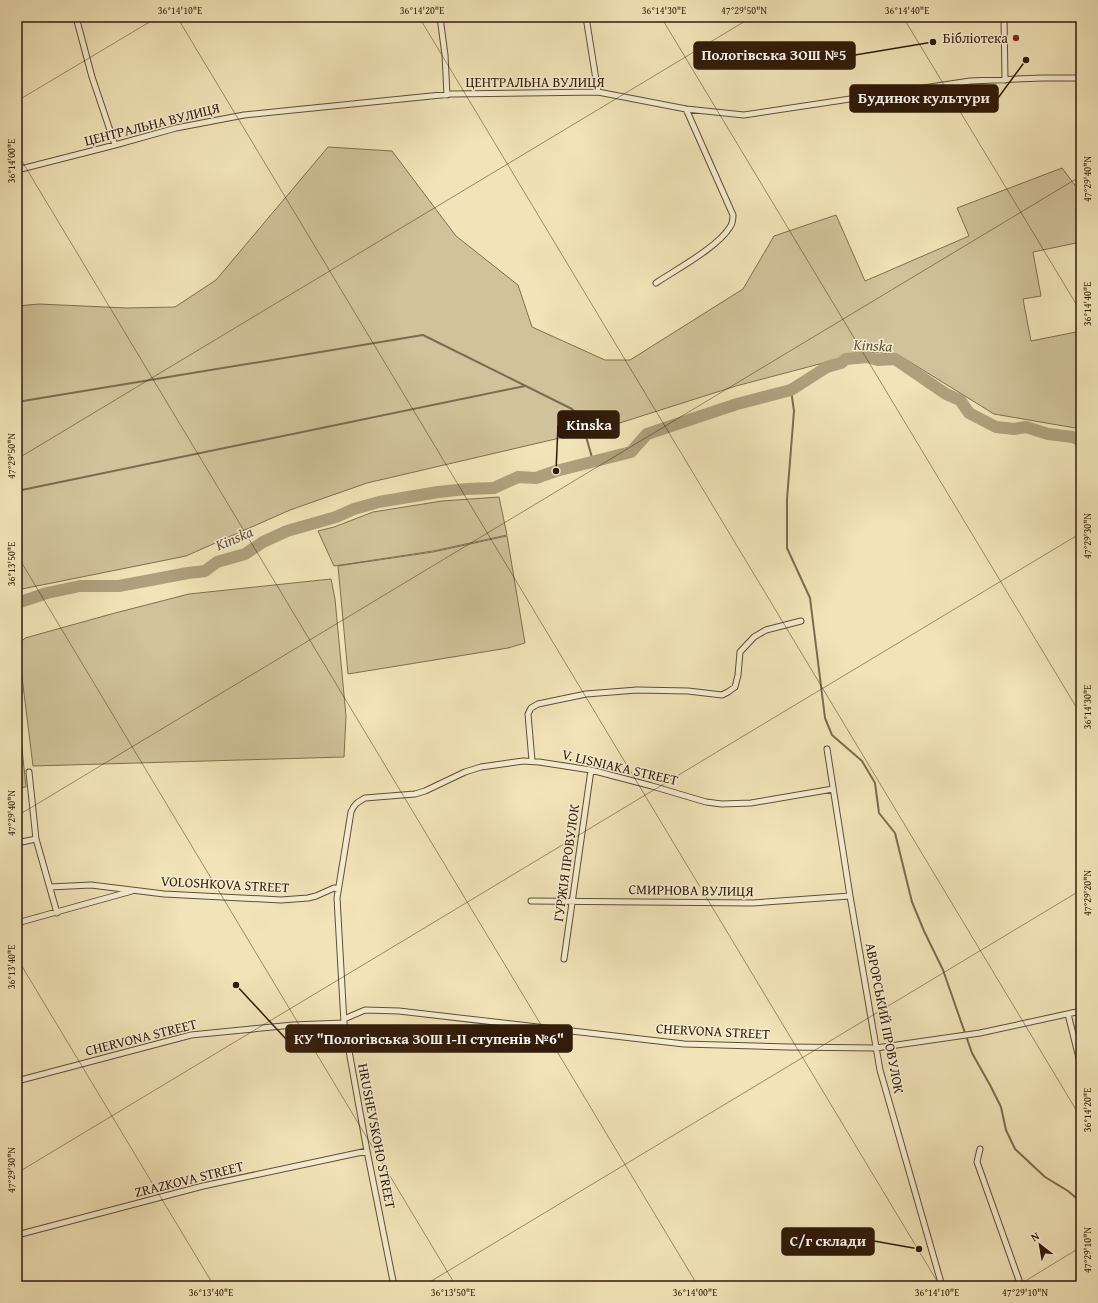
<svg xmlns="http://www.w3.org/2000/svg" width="1098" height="1303" font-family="'Gentium Book Plus',serif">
<rect width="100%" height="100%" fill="#f1e4b8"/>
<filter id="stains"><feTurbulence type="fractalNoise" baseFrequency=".005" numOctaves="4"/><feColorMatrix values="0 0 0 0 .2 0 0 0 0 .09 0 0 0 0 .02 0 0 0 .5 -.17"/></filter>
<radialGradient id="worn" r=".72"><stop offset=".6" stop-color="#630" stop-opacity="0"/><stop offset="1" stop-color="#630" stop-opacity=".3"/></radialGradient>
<!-- green -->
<path fill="#d0c29a" stroke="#806e52" d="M 328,147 L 392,151 L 456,236 L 518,285 L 532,327 L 605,360 L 630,360 L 743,289 L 774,236 L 836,215 L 865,281 L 969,236 L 957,208 L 1062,168 L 1081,193 L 1081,242 L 1033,252 L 1041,296 L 1023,299 L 1031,341 L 1081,331 L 1081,429 L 994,414 L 897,354 L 865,352 L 736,386 L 607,427 L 367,483 L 290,510 L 186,556 L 17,590 L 17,306 L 39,304 L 127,308 L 175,307 L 216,280 Z
M 499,497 L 507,535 L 433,551 L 334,566 L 318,531 L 334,527 L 373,512 L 442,501 Z
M 507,536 L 525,643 L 508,648 L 348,674 L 338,566 L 433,552 Z
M 331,579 L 335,599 L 346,716 L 344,757 L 33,766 L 18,645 L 25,638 L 115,613 L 189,594 Z
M 17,700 L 26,787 L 17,788 Z"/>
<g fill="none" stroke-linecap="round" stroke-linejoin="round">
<!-- stream -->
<path stroke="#7c6b4f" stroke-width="2" d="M 791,390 L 794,411 L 787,499 L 787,548 L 810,598 L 825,718 L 832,735 L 862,761 L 875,783 L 879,813 L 895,833 L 912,902 L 924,931 L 943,970 L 972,1053 L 990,1085 L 1001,1107 L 1006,1130 L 1015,1149 L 1045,1177 L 1068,1191 L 1081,1202
M 17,402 L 423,335 L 572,409 L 581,419 L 593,461
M 17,491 L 525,386"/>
<!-- river -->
<path stroke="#afa07d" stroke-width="12" d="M 17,603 L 47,593 L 80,586 L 119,586 L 188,573 L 205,571 L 217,562 L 245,554 L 263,542 L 287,531 L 336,517 L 354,509 L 379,502 L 438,492 L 467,489 L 494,488 L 518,477 L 536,478 L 556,471 L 631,452 L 647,434 L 737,404 L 791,390 L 827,367 L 841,363 L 846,359 L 867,357 L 878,360 L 895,359 L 946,394 L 960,400 L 969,413 L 996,427 L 1014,429 L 1026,427 L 1048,434 L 1073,437 L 1081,441"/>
<defs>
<path id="minor" d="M 76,17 L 92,77 L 115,145
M 440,17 L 445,55 L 447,95
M 586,17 L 598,92
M 1004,17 L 1005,80
M 17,170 L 115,145 L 176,128 L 244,115 L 451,94 L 598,92 L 686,109 L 744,115 L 970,81 L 1043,78 L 1081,78
M 656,283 C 677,269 718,247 730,227 C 733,223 733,219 733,215 L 686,109
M 827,749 L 850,896 L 880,1070 L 942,1286
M 532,761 L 528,714 L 531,708 L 538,704 L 586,694 L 637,690 L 688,691 L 722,695 L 728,692 L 735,687 L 738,675 L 740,652 L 754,637 L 766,630 L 801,621
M 29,772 L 36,839 L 57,913
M 17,843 L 36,839
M 50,887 L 91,885 L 164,894 L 281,900 L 308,898 L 316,896 L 334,888 L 338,889
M 531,901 L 753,903 L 850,896
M 17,923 L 132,891
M 564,959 L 591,770
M 1068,1014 L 1081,1066
M 344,1019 L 365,1010 L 399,1011 L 684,1044 L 788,1047 L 876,1048 L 980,1033 L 1081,1011
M 17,1081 L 191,1035 L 293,1025 L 344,1023
M 980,1149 L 977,1162 L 1021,1286
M 17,1235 L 203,1186 L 367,1151
M 394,1286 L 367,1151 L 344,1023 L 337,898 L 351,812 C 354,804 358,802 365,798 L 415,794 L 425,791 L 465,772 L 481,767 L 523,761 L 539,762 L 591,770 L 652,786 L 706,802 L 722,804 L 751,803 L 833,789"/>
<path id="primary" d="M 1074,1286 L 1081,1284"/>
</defs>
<!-- minor casing -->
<use href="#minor" stroke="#604d36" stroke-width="7"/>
<!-- primary casing -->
<use href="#primary" stroke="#301b0a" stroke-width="10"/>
<!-- minor -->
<use href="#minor" stroke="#f6edd1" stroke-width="5"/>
<!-- primary -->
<use href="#primary" stroke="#f1e4b8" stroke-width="8"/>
</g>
<!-- ticks -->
<path fill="none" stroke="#301b0a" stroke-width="1" stroke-opacity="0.45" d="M 177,17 L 940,1286M 419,17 L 1081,1118M 661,17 L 1081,715M 903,17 L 1081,312M 17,101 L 158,17M 17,153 L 698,1286M 17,459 L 752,17M 17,555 L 456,1286M 17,816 L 1081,176M 17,958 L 214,1286M 17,1173 L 1081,533M 423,1286 L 1081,890M 1017,1286 L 1081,1247"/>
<!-- markers -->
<circle fill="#8f2418" stroke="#f6edd1" stroke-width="1.5" cx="1016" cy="38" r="4"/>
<g text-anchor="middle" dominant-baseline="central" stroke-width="3" stroke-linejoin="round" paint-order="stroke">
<!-- poi labels -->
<g font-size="14" fill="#301b0a" stroke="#f6edd1" text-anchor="end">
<text x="1008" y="38">Бібліотека</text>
</g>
<!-- street labels -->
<g font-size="14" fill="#301b0a" stroke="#f6edd1">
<text x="535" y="82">ЦЕНТРАЛЬНА ВУЛИЦЯ</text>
<text transform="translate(152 124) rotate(-14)">ЦЕНТРАЛЬНА ВУЛИЦЯ</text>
<text transform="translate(620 767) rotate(13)">V. LISNIAKA STREET</text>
<text transform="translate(566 863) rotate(-82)">ГУРЖІЯ ПРОВУЛОК</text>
<text transform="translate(225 884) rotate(3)">VOLOSHKOVA STREET</text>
<text transform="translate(691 890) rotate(1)">СМИРНОВА ВУЛИЦЯ</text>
<text transform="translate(885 1018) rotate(79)">АВРОРСЬКИЙ ПРОВУЛОК</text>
<text transform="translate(713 1031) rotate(3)">CHERVONA STREET</text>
<text transform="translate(141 1037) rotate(-14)">CHERVONA STREET</text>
<text transform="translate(377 1136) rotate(79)">HRUSHEVSKOHO STREET</text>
<text transform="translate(189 1179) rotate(-14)">ZRAZKOVA STREET</text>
</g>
<!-- water labels -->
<g font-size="15" font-style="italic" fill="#635038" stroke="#f6edd1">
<text transform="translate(873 345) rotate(3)">Kinska</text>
<text transform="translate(234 538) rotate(-23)">Kinska</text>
</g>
</g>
<!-- callouts -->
<path fill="none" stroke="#301b0a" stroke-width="1.5" d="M933 42L855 55M1026 60L998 98M556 471L558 425M236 985L286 1039M919 1249L874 1241"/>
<g fill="#301b0a" stroke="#f6edd1" stroke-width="1.5">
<circle cx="933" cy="42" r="4"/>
<circle cx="1026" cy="60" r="4"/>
<circle cx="556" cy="471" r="4"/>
<circle cx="236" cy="985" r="4"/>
<circle cx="919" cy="1249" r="4"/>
</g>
<g fill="#301b0a" stroke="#301b0a" stroke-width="1.5">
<rect x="694" y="42" width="161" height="27" rx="4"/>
<rect x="850" y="85" width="148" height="27" rx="4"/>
<rect x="558" y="411" width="61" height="27" rx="4"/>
<rect x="286" y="1025" width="286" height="27" rx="4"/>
<rect x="782" y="1228" width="92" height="27" rx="4"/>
</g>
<g font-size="15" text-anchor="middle" font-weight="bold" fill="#fff">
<text x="774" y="60">Пологівська ЗОШ №5</text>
<text x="924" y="103">Будинок культури</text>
<text x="589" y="430">Kinska</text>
<text x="429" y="1044">КУ "Пологівська ЗОШ І-ІІ ступенів №6"</text>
<text x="828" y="1246">С/г склади</text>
</g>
<!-- margin -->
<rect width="1098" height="1303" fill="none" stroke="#f1e4b8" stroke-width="44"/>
<!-- north arrow -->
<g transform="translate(1040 1245) rotate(329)" stroke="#f6edd1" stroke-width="3" paint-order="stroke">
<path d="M0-3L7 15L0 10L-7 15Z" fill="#301b0a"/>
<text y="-6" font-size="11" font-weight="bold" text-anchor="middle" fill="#301b0a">N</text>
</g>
<rect x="22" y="22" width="1054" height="1259" fill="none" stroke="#301b0a" stroke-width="1.5"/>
<g font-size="10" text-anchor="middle" fill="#301b0a">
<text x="180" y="14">36°14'10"E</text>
<text x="422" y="14">36°14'20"E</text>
<text x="664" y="14">36°14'30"E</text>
<text x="744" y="14">47°29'50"N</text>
<text x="907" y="14">36°14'40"E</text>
<text transform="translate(11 161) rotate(-90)" y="4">36°14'00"E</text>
<text transform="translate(1087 179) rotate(-90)" y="4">47°29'40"N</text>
<text transform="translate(1087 304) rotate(-90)" y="4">36°14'40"E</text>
<text transform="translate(11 456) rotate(-90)" y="4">47°29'50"N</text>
<text transform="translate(1087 536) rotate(-90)" y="4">47°29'30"N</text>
<text transform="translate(11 564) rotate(-90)" y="4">36°13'50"E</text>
<text transform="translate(1087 707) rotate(-90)" y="4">36°14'30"E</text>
<text transform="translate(11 813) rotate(-90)" y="4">47°29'40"N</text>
<text transform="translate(1087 893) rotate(-90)" y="4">47°29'20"N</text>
<text transform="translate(11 967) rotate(-90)" y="4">36°13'40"E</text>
<text transform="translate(1087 1110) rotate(-90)" y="4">36°14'20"E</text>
<text transform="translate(11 1170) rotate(-90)" y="4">47°29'30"N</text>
<text transform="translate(1087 1250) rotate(-90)" y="4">47°29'10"N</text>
<text x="211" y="1296">36°13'40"E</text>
<text x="453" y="1296">36°13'50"E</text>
<text x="695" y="1296">36°14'00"E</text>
<text x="937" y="1296">36°14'10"E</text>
<text x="1025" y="1296">47°29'10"N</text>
</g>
<rect width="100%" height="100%" filter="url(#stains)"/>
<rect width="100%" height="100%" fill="url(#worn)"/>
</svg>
